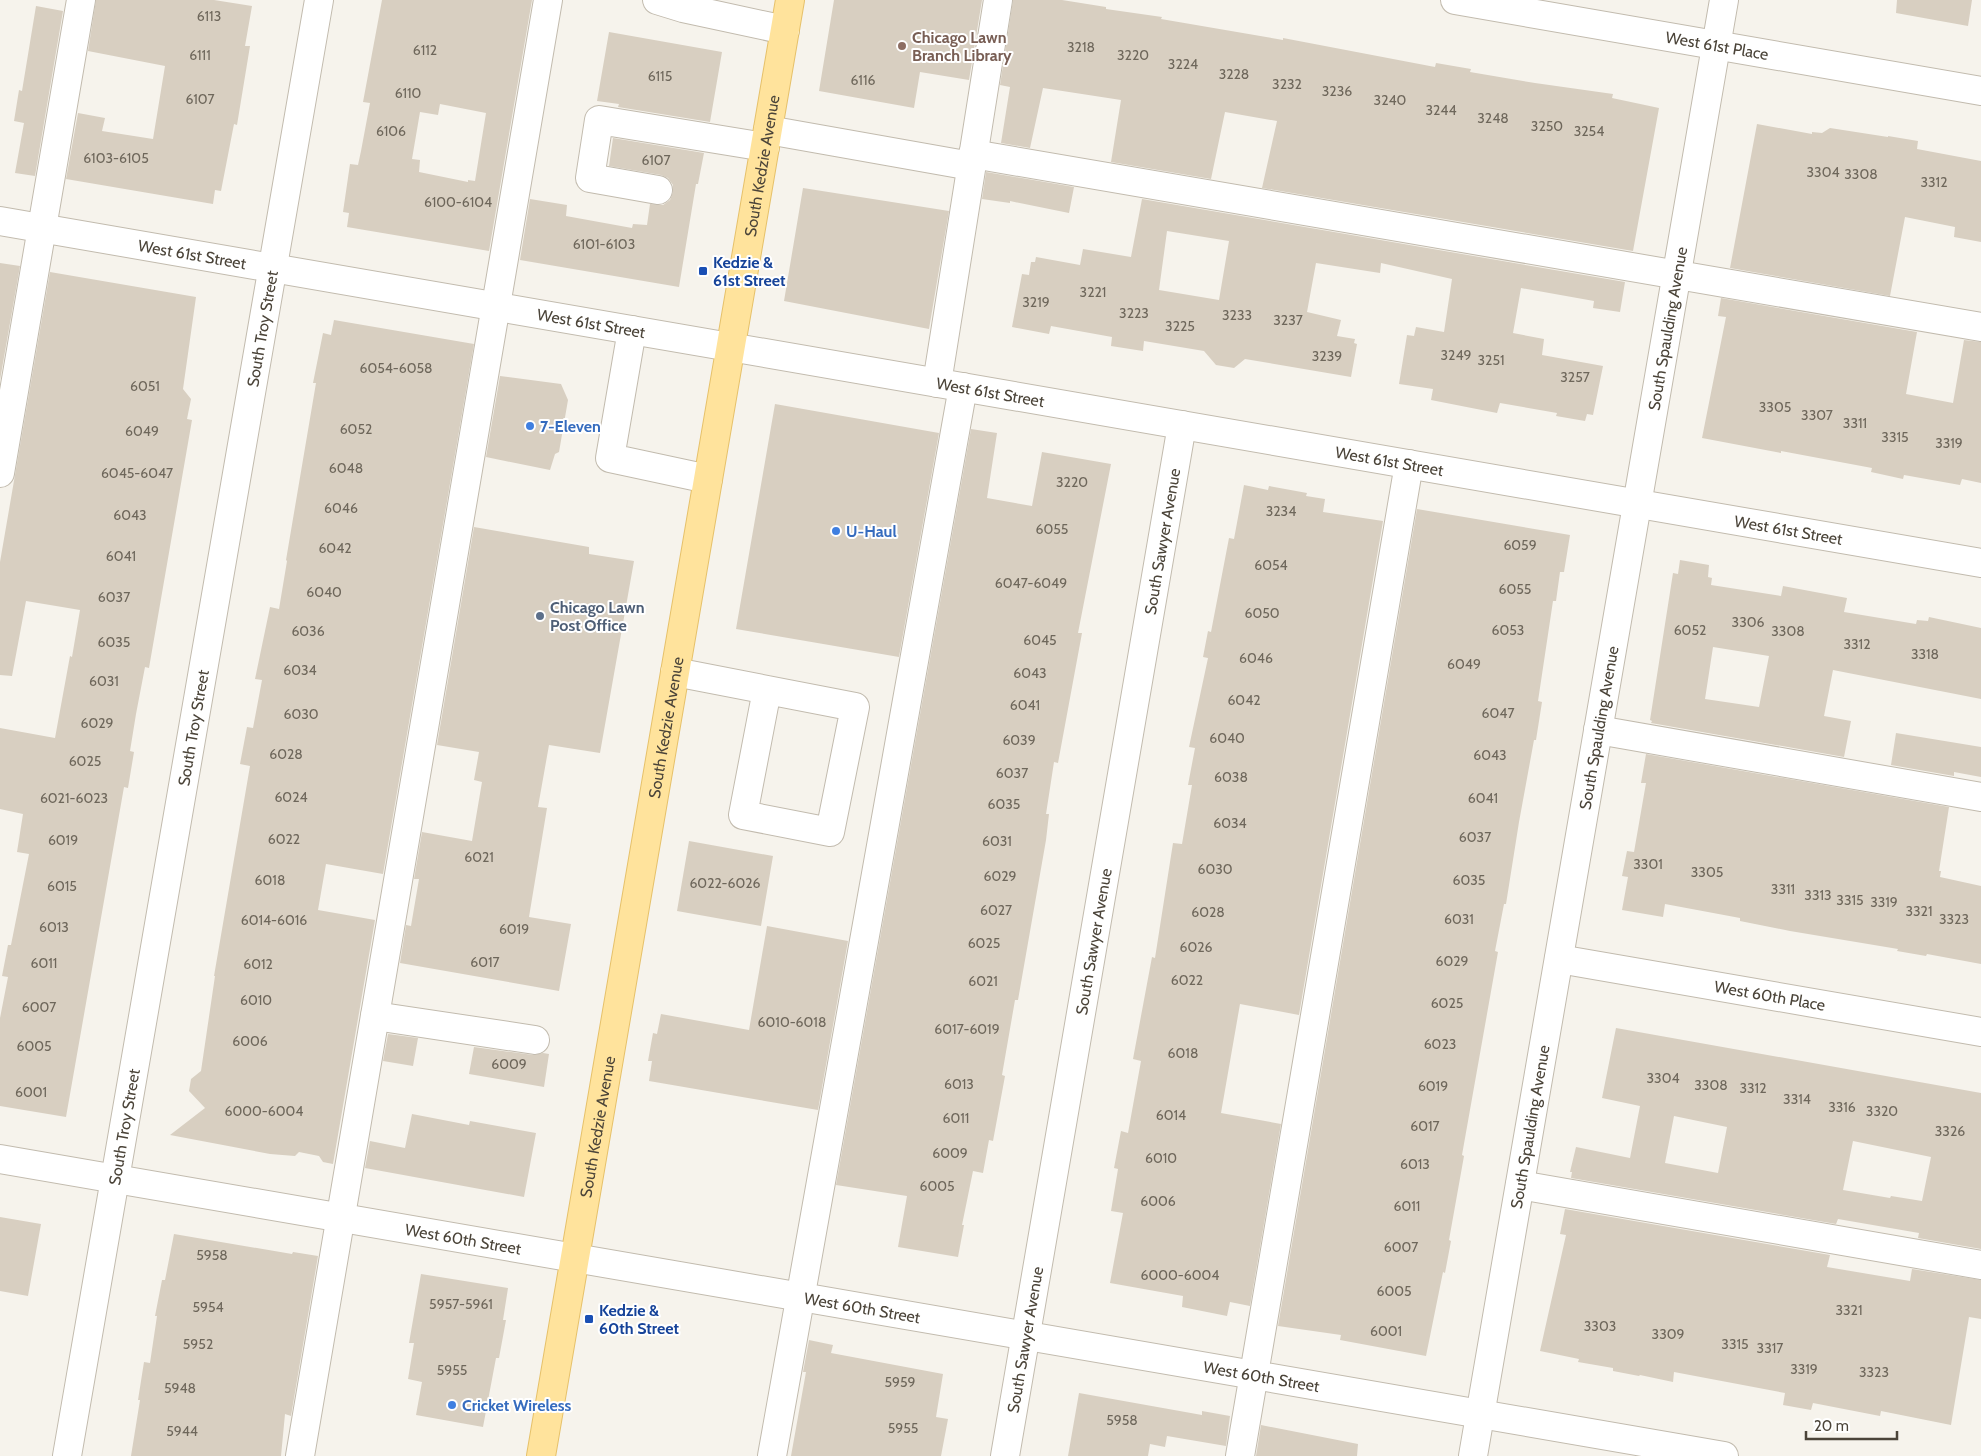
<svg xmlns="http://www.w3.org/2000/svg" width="1981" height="1456" font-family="Cabin,sans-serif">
<rect width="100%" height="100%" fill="#f6f3ec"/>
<!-- building -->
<path fill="#d8cfc1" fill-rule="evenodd" d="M 96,0 L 214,0 L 252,6 L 245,46 L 250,46 L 237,125 L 234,124 L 221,191 L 215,190 L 213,204 L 66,179 L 78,113 L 105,118 L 102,131 L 153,139 L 165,66 L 88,51 Z
M 382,0 L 532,0 L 489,251 L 347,227 L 349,213 L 343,212 L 350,164 L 358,165 L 361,151 L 370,103 L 363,102 ZM 440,104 L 486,113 L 475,181 L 468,180 L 468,182 L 419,172 L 420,160 L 412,159 L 420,112 L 438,115 Z
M 834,0 L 982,0 L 969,80 L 920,72 L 914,108 L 819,91 Z
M 1013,0 L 1062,0 L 1106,7 L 1106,9 L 1162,17 L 1161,19 L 1283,40 L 1283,38 L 1435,67 L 1436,63 L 1471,69 L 1470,72 L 1535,83 L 1613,94 L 1612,98 L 1659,108 L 1633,251 L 1262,188 L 1277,121 L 1225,112 L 1211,179 L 1111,162 L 1121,100 L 1043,88 L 1030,148 L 1001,143 L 1010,87 L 1000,85 Z
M 1897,0 L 1972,0 L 1968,26 L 1896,13 Z
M 36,6 L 63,11 L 35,176 L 15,173 L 24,123 L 14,121 L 19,90 L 22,91 Z
M 609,32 L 722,52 L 710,122 L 618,107 L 619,104 L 597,101 Z
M 1757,124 L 1812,134 L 1812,132 L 1822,133 L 1830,128 L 1888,137 L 1888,136 L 1918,141 L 1917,149 L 1981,161 L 1981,242 L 1954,237 L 1955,227 L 1905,217 L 1890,296 L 1730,268 Z
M 613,138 L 704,153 L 698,184 L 696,184 L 679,287 L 520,260 L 530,199 L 567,205 L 566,216 L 632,228 L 633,224 L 647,225 L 650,204 L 663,205 L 670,200 L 673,192 L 673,185 L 668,178 L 661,175 L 609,166 Z
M 986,172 L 1074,187 L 1069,213 L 1010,201 L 1010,203 L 982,199 Z
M 803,188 L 949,211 L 929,329 L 784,301 Z
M 1142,199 L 1625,282 L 1620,312 L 1593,308 L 1594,301 L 1521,288 L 1513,333 L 1544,339 L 1542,355 L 1603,366 L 1593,415 L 1587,414 L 1585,421 L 1556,416 L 1557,413 L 1500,403 L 1497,413 L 1431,400 L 1433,389 L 1399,384 L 1407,335 L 1414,336 L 1416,327 L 1444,332 L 1452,279 L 1381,263 L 1380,273 L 1316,263 L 1307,312 L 1341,320 L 1337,336 L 1355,339 L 1354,343 L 1357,344 L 1351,377 L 1245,359 L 1234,368 L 1216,365 L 1204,351 L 1144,341 L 1143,351 L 1111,346 L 1112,337 L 1051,326 L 1049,334 L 1012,327 L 1022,274 L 1029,275 L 1031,262 L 1035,262 L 1036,257 L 1080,265 L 1083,249 L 1131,257 ZM 1167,231 L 1229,241 L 1219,300 L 1159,290 Z
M 0,263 L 20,266 L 0,380 Z
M 50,272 L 196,297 L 183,389 L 191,399 L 187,419 L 192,420 L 149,668 L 145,667 L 136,714 L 130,751 L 134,752 L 128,788 L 124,787 L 66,1117 L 0,1106 L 0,1018 L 8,977 L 2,976 L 8,945 L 11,945 L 29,854 L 17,852 L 23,814 L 0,809 L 0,728 L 55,738 L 70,656 L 72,657 L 80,610 L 26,601 L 12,676 L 0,675 L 0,562 Z
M 1721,298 L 1917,332 L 1906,394 L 1953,403 L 1964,340 L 1981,342 L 1981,483 L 1962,479 L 1960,485 L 1904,475 L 1903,479 L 1871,472 L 1872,468 L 1781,451 L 1781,453 L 1702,438 L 1726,317 L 1718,316 Z
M 334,320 L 474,344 L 383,874 L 326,864 L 318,910 L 375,920 L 333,1164 L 323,1162 L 319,1156 L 299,1152 L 295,1156 L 270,1154 L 170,1135 L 205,1108 L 189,1091 L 191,1079 L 201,1071 L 215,976 L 214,976 L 250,766 L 240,764 L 247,727 L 253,728 L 262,680 L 255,679 L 270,607 L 279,609 L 287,561 L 286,560 L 316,383 L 313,383 L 323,333 L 331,335 Z
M 500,376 L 561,384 L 568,400 L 559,452 L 555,454 L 550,470 L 486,457 Z
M 775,404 L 939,433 L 899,657 L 736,629 Z
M 971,429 L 997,433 L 987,498 L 1032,506 L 1042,452 L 1111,464 L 1078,633 L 1082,633 L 1058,763 L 1054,762 L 1046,814 L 1049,814 L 1046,840 L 1018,1000 L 1015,1000 L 1002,1075 L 1005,1076 L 993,1141 L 989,1140 L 983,1173 L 973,1171 L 962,1225 L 964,1225 L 958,1257 L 898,1247 L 907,1196 L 836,1185 Z
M 1244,485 L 1268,490 L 1269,486 L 1307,493 L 1306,496 L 1325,499 L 1323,512 L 1383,521 L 1299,1015 L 1240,1004 L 1221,1113 L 1281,1124 L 1250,1306 L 1230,1302 L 1227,1316 L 1182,1307 L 1183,1296 L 1110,1283 L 1123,1213 L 1111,1211 L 1118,1169 L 1114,1168 L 1121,1131 L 1128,1133 L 1141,1061 L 1133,1059 L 1152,957 L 1155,958 L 1173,843 L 1182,844 L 1192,785 L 1188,785 L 1195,748 L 1189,747 L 1208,658 L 1203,657 L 1208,631 L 1211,632 L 1229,538 L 1234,539 Z
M 1417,509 L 1570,535 L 1564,572 L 1560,572 L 1556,601 L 1553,601 L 1538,701 L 1542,702 L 1536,740 L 1534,740 L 1519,822 L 1506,904 L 1504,904 L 1495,951 L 1498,952 L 1462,1155 L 1464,1156 L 1449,1240 L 1451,1241 L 1445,1273 L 1443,1272 L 1426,1356 L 1340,1340 L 1341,1335 L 1278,1326 Z
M 474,527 L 589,547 L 589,554 L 634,561 L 600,753 L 549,745 L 538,807 L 547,808 L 529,917 L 571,924 L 559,991 L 400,963 L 406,925 L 411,926 L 419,879 L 414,879 L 422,832 L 472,841 L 482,782 L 474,780 L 479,752 L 437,745 Z
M 1680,560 L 1709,565 L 1708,577 L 1712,578 L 1711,585 L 1781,596 L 1783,586 L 1847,598 L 1844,612 L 1916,624 L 1917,620 L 1928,621 L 1929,617 L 1981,628 L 1981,699 L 1833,670 L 1824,716 L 1851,721 L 1844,757 L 1651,723 L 1652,721 L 1650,720 L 1673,573 L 1678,574 ZM 1713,647 L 1769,656 L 1759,707 L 1705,699 Z
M 1896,733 L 1981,747 L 1981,777 L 1954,772 L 1954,776 L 1891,765 Z
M 1646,754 L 1949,807 L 1939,871 L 1941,871 L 1940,877 L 1981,886 L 1981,964 L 1927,954 L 1926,956 L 1897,951 L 1898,949 L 1790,931 L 1740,921 L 1740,918 L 1665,904 L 1663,917 L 1622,910 L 1628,877 L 1622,876 L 1627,851 L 1634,852 L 1646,783 L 1641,783 Z
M 689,841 L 773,856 L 761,926 L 677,911 Z
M 767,926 L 848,941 L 818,1110 L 649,1081 L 652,1061 L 648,1061 L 653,1033 L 657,1034 L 661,1014 L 749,1030 Z
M 1616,1028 L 1981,1093 L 1981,1249 L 1918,1238 L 1919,1233 L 1838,1219 L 1836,1224 L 1571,1178 L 1572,1172 L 1570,1172 L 1576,1147 L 1630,1158 L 1640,1106 L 1602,1098 ZM 1674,1116 L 1727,1127 L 1718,1173 L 1665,1163 ZM 1853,1141 L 1931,1157 L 1922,1201 L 1891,1196 L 1890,1198 L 1843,1190 Z
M 388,1034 L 418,1038 L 413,1066 L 383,1061 Z
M 474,1047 L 533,1055 L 543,1053 L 549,1054 L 544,1087 L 469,1074 Z
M 412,1114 L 469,1125 L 470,1121 L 536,1133 L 524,1197 L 365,1168 L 370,1141 L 405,1148 Z
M 1565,1209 L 1830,1255 L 1827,1267 L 1910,1281 L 1912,1269 L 1981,1280 L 1981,1319 L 1969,1317 L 1951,1425 L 1881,1411 L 1880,1416 L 1813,1403 L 1811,1410 L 1783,1405 L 1785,1393 L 1674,1372 L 1673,1382 L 1640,1375 L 1639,1376 L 1613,1371 L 1613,1368 L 1578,1362 L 1579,1359 L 1540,1351 L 1566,1235 L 1560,1234 Z
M 0,1217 L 41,1224 L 28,1296 L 0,1291 Z
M 174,1234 L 292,1254 L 293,1252 L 318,1256 L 291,1416 L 285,1414 L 281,1456 L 131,1456 L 140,1400 L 138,1400 L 144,1362 L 150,1363 L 157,1316 L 155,1316 L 162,1280 L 165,1280 Z
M 421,1274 L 508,1288 L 503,1320 L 506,1320 L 499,1358 L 496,1358 L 483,1427 L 416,1415 L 422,1382 L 408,1379 L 414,1343 L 409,1343 Z
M 809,1340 L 833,1345 L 831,1353 L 943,1374 L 936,1417 L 948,1419 L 941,1456 L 791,1456 L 806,1372 L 803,1372 Z
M 1079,1393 L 1202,1415 L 1202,1411 L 1230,1416 L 1226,1446 L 1167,1436 L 1165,1447 L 1150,1444 L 1148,1456 L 1068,1456 Z
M 1261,1425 L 1358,1444 L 1357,1456 L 1256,1456 Z"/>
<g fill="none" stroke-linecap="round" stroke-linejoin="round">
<defs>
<g id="minor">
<path d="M 657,0 L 683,8 L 785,30"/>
<path id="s1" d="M 1455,0 L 1981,91"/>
<path d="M 768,130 L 971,166"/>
<path d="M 973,154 L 1981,327"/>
<path d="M 658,190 L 590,178 L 599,120 L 765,147"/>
<path id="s2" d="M 0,221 L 1981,563"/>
<path d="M 632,330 L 610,458 L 708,479"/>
<path d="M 937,383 L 998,0"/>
<path d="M 0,473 L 81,0"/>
<path d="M 675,672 L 855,707 L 830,832 L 743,815 L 767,690"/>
<path d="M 1598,730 L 1981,797"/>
<path id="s3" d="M 1559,959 L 1981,1032"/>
<path d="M 375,1016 L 535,1040"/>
<path id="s4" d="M 0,1159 L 1724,1456"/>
<path d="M 1520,1185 L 1981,1265"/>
<path id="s5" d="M 67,1456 L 319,0"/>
<path d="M 300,1456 L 548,0"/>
<path d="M 772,1456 L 963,387"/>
<path id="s6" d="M 1005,1456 L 1182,425"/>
<path d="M 1240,1456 L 1409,464"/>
<path id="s7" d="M 1473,1456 L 1724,0"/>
</g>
<g id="major">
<path id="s8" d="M 541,1456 L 790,0"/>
</g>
</defs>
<!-- minor casing -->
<use href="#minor" stroke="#c2bbae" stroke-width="30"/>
<!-- major casing -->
<use href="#major" stroke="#e6c16a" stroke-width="30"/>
<!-- minor -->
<use href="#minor" stroke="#fff" stroke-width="28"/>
<!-- major -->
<use href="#major" stroke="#ffe39c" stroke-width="28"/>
</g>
<!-- markers -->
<circle fill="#8d6e63" stroke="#fff" stroke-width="2" cx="902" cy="46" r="5"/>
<g fill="#1a4fb4" stroke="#fff" stroke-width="2">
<rect x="698" y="266" width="10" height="10" rx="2.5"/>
<rect x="584" y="1314" width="10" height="10" rx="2.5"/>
</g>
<g fill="#3f7fe0" stroke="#fff" stroke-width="2">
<circle cx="530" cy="426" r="5"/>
<circle cx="836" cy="531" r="5"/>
<circle cx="452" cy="1405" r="5"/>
</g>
<circle fill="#5c6f8a" stroke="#fff" stroke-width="2" cx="540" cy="616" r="5"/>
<g text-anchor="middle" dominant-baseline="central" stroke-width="4" stroke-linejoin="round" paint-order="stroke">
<!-- number labels -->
<g font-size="14" fill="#6e675b">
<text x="209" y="16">6113</text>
<text x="1081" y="47">3218</text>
<text x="425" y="50">6112</text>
<text x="200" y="55">6111</text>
<text x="1133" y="55">3220</text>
<text x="1183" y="64">3224</text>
<text x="1234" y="74">3228</text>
<text x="660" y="76">6115</text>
<text x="863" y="80">6116</text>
<text x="1287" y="84">3232</text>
<text x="1337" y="91">3236</text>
<text x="408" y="93">6110</text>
<text x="200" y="99">6107</text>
<text x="1390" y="100">3240</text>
<text x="1441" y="110">3244</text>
<text x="1493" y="118">3248</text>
<text x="1547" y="126">3250</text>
<text x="391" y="131">6106</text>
<text x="1589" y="131">3254</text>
<text x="116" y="158">6103-6105</text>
<text x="656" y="160">6107</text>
<text x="1823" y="172">3304</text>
<text x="1861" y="174">3308</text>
<text x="1934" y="182">3312</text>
<text x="458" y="202">6100-6104</text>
<text x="604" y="244">6101-6103</text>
<text x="1093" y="292">3221</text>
<text x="1036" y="302">3219</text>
<text x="1134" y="313">3223</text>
<text x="1237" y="315">3233</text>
<text x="1288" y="320">3237</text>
<text x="1180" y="326">3225</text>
<text x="1456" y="355">3249</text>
<text x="1327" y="356">3239</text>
<text x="1491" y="360">3251</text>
<text x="396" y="368">6054-6058</text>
<text x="1575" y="377">3257</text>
<text x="145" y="386">6051</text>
<text x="1775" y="407">3305</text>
<text x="1817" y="415">3307</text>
<text x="1855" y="423">3311</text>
<text x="356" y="429">6052</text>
<text x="142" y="431">6049</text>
<text x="1895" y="437">3315</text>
<text x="1949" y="443">3319</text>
<text x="346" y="468">6048</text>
<text x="137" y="473">6045-6047</text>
<text x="1072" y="482">3220</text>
<text x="341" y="508">6046</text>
<text x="1281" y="511">3234</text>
<text x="130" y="515">6043</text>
<text x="1052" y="529">6055</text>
<text x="1520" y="545">6059</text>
<text x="335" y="548">6042</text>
<text x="121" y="556">6041</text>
<text x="1271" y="565">6054</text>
<text x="1031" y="583">6047-6049</text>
<text x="1515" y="589">6055</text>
<text x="324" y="592">6040</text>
<text x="114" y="597">6037</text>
<text x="1262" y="613">6050</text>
<text x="1748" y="622">3306</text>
<text x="1508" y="630">6053</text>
<text x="1690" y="630">6052</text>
<text x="308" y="631">6036</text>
<text x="1788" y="631">3308</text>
<text x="1040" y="640">6045</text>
<text x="114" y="642">6035</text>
<text x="1857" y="644">3312</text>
<text x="1925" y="654">3318</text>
<text x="1256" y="658">6046</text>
<text x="1464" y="664">6049</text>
<text x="300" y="670">6034</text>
<text x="1030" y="673">6043</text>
<text x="104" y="681">6031</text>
<text x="1244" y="700">6042</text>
<text x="1025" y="705">6041</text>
<text x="1498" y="713">6047</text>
<text x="301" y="714">6030</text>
<text x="97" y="723">6029</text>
<text x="1227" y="738">6040</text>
<text x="1019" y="740">6039</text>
<text x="286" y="754">6028</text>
<text x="1490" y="755">6043</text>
<text x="85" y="761">6025</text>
<text x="1012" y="773">6037</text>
<text x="1231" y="777">6038</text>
<text x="291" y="797">6024</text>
<text x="74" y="798">6021-6023</text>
<text x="1483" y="798">6041</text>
<text x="1004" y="804">6035</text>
<text x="1230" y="823">6034</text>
<text x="1475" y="837">6037</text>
<text x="284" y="839">6022</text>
<text x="63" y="840">6019</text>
<text x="997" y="841">6031</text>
<text x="479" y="857">6021</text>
<text x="1648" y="864">3301</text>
<text x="1215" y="869">6030</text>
<text x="1707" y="872">3305</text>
<text x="1000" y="876">6029</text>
<text x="270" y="880">6018</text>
<text x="1469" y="880">6035</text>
<text x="725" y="883">6022-6026</text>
<text x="62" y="886">6015</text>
<text x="1783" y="889">3311</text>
<text x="1818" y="895">3313</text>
<text x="1850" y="900">3315</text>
<text x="1884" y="902">3319</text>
<text x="996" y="910">6027</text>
<text x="1919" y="911">3321</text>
<text x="1208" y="912">6028</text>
<text x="1459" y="919">6031</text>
<text x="1954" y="919">3323</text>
<text x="274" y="920">6014-6016</text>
<text x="54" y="927">6013</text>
<text x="514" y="929">6019</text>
<text x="984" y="943">6025</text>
<text x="1196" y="947">6026</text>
<text x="1452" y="961">6029</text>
<text x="485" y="962">6017</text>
<text x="44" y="963">6011</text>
<text x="258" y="964">6012</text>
<text x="1187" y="980">6022</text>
<text x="983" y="981">6021</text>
<text x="256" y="1000">6010</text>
<text x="1447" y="1003">6025</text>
<text x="39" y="1007">6007</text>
<text x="792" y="1022">6010-6018</text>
<text x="967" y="1029">6017-6019</text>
<text x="250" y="1041">6006</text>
<text x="1440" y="1044">6023</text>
<text x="34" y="1046">6005</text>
<text x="1183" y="1053">6018</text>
<text x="509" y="1064">6009</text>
<text x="1663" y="1078">3304</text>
<text x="959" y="1084">6013</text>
<text x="1711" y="1085">3308</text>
<text x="1433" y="1086">6019</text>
<text x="1753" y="1088">3312</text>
<text x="31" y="1092">6001</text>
<text x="1797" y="1099">3314</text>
<text x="1842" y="1107">3316</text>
<text x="264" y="1111">6000-6004</text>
<text x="1882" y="1111">3320</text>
<text x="1171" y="1115">6014</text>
<text x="956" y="1118">6011</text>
<text x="1425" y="1126">6017</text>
<text x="1950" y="1131">3326</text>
<text x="950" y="1153">6009</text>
<text x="1161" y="1158">6010</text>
<text x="1415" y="1164">6013</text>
<text x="937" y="1186">6005</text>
<text x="1158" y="1201">6006</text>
<text x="1407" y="1206">6011</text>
<text x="1401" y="1247">6007</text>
<text x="212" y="1255">5958</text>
<text x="1180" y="1275">6000-6004</text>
<text x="1394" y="1291">6005</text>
<text x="461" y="1304">5957-5961</text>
<text x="208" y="1307">5954</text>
<text x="1849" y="1310">3321</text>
<text x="1600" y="1326">3303</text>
<text x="1386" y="1331">6001</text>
<text x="1668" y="1334">3309</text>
<text x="198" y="1344">5952</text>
<text x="1735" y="1344">3315</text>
<text x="1770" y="1348">3317</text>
<text x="1804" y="1369">3319</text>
<text x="452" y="1370">5955</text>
<text x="1874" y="1372">3323</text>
<text x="900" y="1382">5959</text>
<text x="180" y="1388">5948</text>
<text x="1122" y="1420">5958</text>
<text x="903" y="1428">5955</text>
<text x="182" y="1431">5944</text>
</g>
<!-- education labels -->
<g font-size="16" font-weight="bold" fill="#785e54" stroke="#fff" text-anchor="start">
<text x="912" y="37">Chicago Lawn<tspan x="912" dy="18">Branch Library</tspan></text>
</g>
<!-- street labels -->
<g font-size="16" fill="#4b4439" stroke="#fff">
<text stroke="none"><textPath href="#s1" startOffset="266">West 61st Place</textPath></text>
<text stroke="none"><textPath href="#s8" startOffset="1309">South Kedzie Avenue</textPath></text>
<text stroke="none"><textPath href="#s2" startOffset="195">West 61st Street</textPath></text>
<text stroke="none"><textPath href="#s2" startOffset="600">West 61st Street</textPath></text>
<text stroke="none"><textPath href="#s5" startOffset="1144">South Troy Street</textPath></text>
<text stroke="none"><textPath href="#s7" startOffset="1144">South Spaulding Avenue</textPath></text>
<text stroke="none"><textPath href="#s2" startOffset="1005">West 61st Street</textPath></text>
<text stroke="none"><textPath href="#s2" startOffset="1410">West 61st Street</textPath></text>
<text stroke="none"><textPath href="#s2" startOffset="1815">West 61st Street</textPath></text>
<text stroke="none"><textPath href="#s6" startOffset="928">South Sawyer Avenue</textPath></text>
<text stroke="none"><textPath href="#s5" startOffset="739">South Troy Street</textPath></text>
<text stroke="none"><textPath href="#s8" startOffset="739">South Kedzie Avenue</textPath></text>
<text stroke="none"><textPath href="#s7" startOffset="739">South Spaulding Avenue</textPath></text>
<text stroke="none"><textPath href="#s6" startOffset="522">South Sawyer Avenue</textPath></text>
<text stroke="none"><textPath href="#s3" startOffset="214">West 60th Place</textPath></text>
<text stroke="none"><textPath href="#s5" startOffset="334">South Troy Street</textPath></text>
<text stroke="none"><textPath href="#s8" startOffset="334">South Kedzie Avenue</textPath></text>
<text stroke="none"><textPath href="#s7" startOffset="334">South Spaulding Avenue</textPath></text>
<text stroke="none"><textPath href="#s4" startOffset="470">West 60th Street</textPath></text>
<text stroke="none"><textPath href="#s4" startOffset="875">West 60th Street</textPath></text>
<text stroke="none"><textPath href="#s6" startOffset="118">South Sawyer Avenue</textPath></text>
<text stroke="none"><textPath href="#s4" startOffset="1280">West 60th Street</textPath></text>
</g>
<!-- transit labels -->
<g font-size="16" font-weight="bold" fill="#164399" stroke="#fff" text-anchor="start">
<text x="713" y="262">Kedzie &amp;<tspan x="713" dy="18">61st Street</tspan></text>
<text x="599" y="1310">Kedzie &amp;<tspan x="599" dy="18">60th Street</tspan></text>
</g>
<!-- shop labels -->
<g font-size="16" font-weight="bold" fill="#366cbe" stroke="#fff" text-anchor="start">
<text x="540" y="426">7-Eleven</text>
<text x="846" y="531">U-Haul</text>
<text x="462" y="1405">Cricket Wireless</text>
</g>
<!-- service labels -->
<g font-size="16" font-weight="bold" fill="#4e5e75" stroke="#fff" text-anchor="start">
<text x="550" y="607">Chicago Lawn<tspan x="550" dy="18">Post Office</tspan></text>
</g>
</g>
<!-- scale -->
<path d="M1806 1431v8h91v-8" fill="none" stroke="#4b4439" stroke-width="2.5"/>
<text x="1814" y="1431" font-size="15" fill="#4b4439" stroke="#ffffff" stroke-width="4" paint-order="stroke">20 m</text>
</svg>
